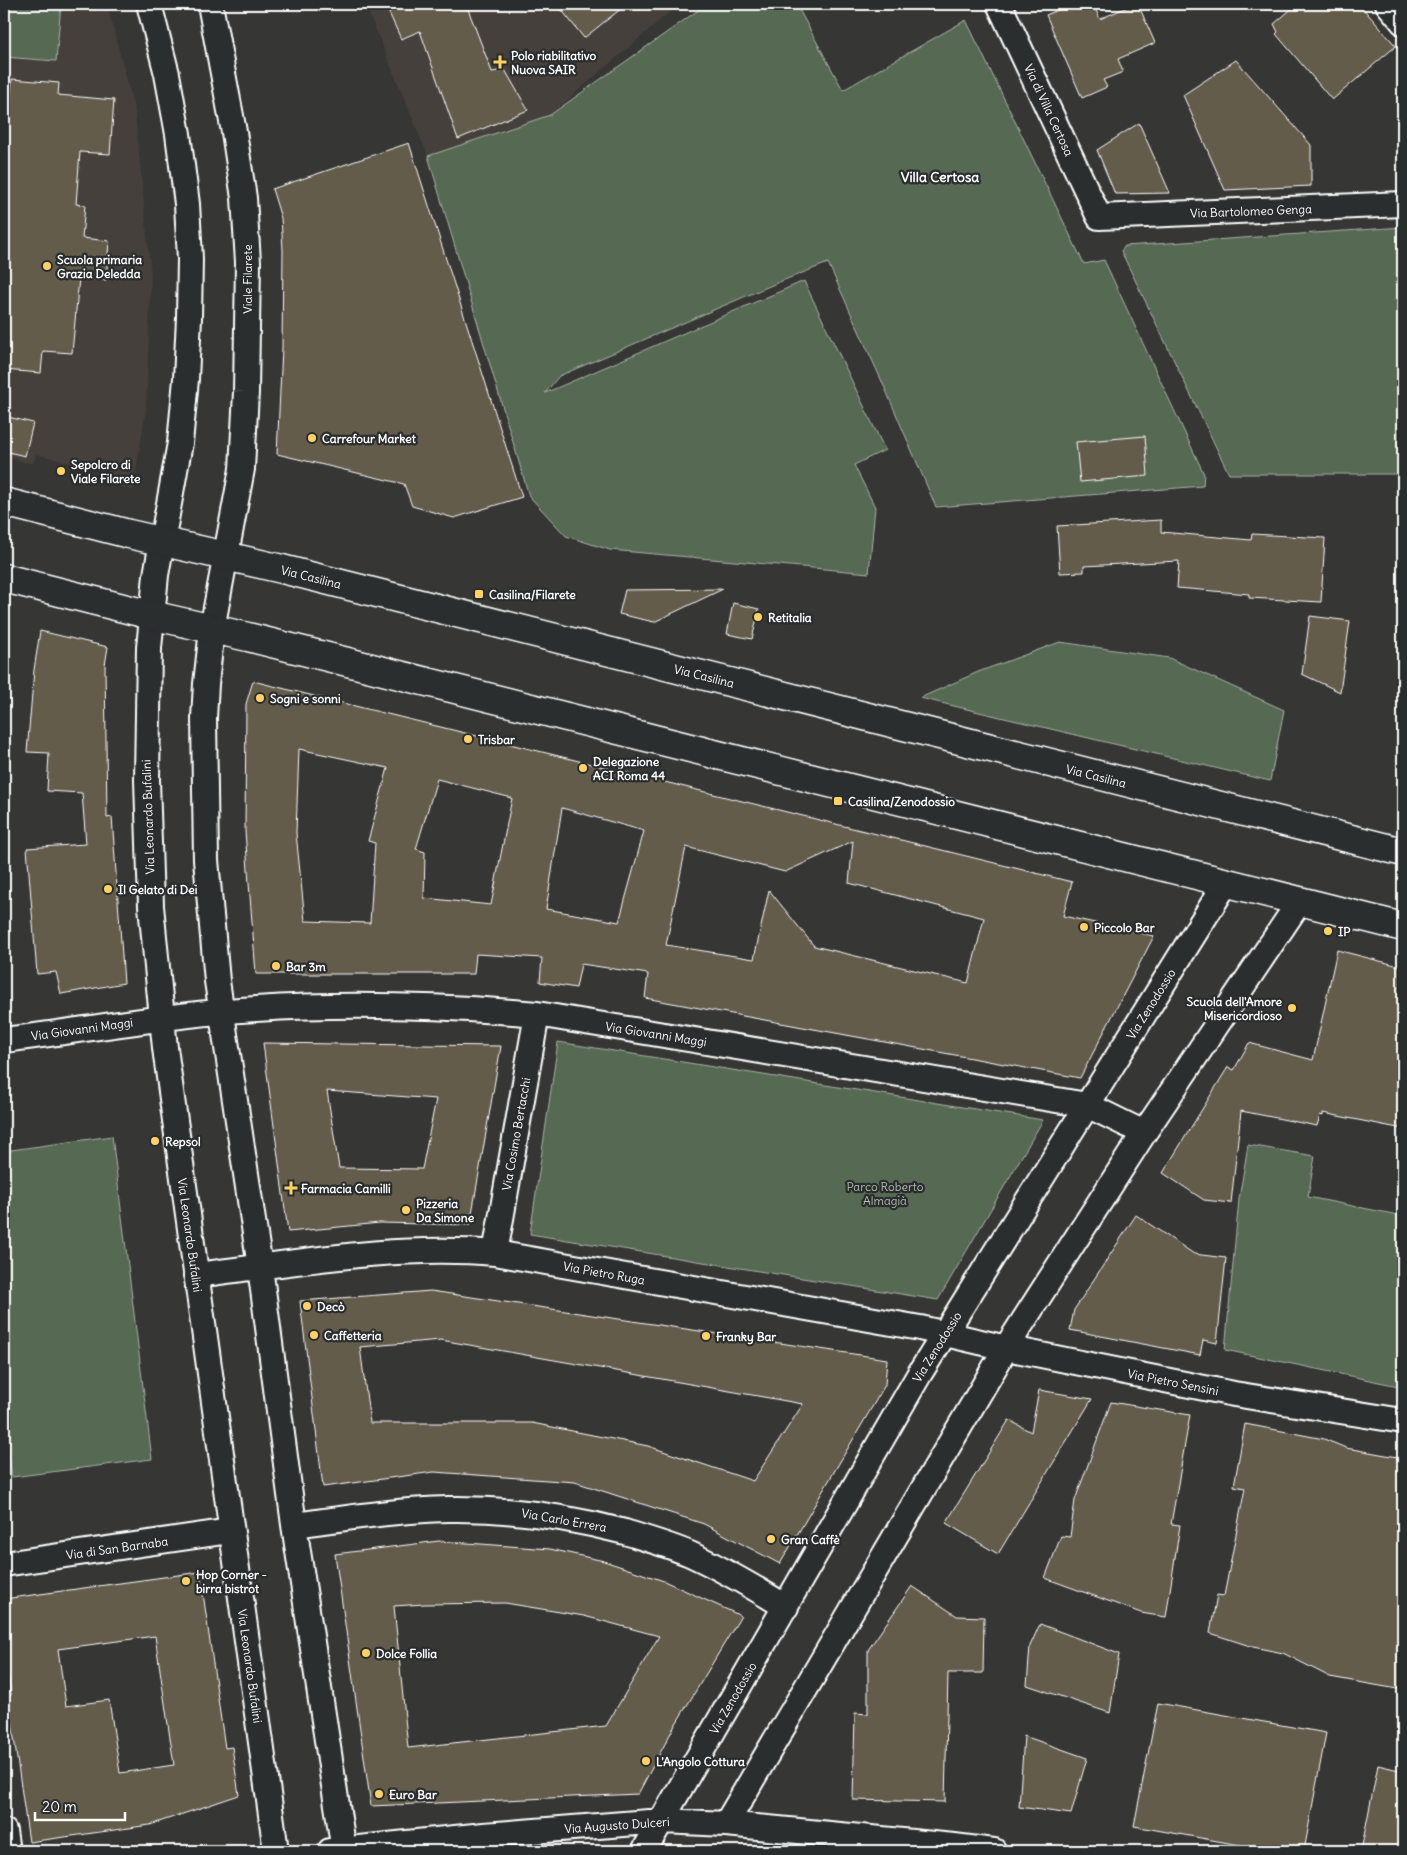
<svg xmlns="http://www.w3.org/2000/svg" width="1407" height="1855" font-family="Delius,sans-serif">
<rect width="100%" height="100%" fill="#363634"/>
<filter id="ink" filterUnits="userSpaceOnUse"><feTurbulence type="fractalNoise" baseFrequency=".02" numOctaves="2"/><feDisplacementMap in="SourceGraphic" scale="10" xChannelSelector="R" yChannelSelector="G"/><feConvolveMatrix kernelMatrix="1 2 1 2 8 2 1 2 1" color-interpolation-filters="sRGB"/></filter>
<g filter="url(#ink)">
<!-- built -->
<path fill="#44413b" d="M 4,4 L 107,4 L 135,112 L 151,275 L 146,410 L 133,490 L 97,480 L 98,470 L 36,454 L 33,464 L 4,457 Z
M 365,4 L 669,4 L 673,9 L 550,115 L 428,156 Z
M 4,622 L 9,623 L 4,727 Z"/>
<!-- green -->
<path fill="#566953" stroke="#aab4a9" d="M 4,4 L 61,4 L 56,61 L 4,57 Z
M 707,4 L 796,4 L 843,90 L 966,20 L 1084,264 L 1104,260 L 1204,474 L 1203,486 L 936,507 L 884,386 L 828,263 L 779,282 L 559,376 L 545,393 L 804,281 L 885,450 L 854,465 L 875,507 L 869,573 L 610,550 L 566,536 L 529,496 L 428,156 L 550,115 Z
M 1403,227 L 1403,340 L 1402,340 L 1403,474 L 1229,474 L 1121,251 L 1125,246 Z
M 1060,642 L 1169,658 L 1284,710 L 1270,781 L 920,698 L 978,672 Z
M 558,1042 L 1043,1120 L 938,1300 L 530,1234 Z
M 112,1136 L 152,1459 L 12,1477 L 4,1416 L 4,1151 Z
M 1248,1145 L 1315,1156 L 1308,1197 L 1403,1216 L 1403,1387 L 1225,1350 L 1239,1199 Z"/>
<!-- building -->
<path fill="#645b4c" stroke="#fff" fill-rule="evenodd" d="M 385,4 L 466,4 L 492,72 L 505,70 L 528,110 L 458,139 L 420,31 L 401,39 Z
M 557,4 L 627,4 L 584,38 Z
M 1072,4 L 1093,4 L 1100,19 L 1134,4 L 1138,4 L 1155,43 L 1118,59 L 1123,72 L 1103,80 L 1107,87 L 1082,98 L 1046,15 Z
M 1297,4 L 1359,4 L 1396,46 L 1332,100 L 1276,34 L 1278,32 L 1274,24 Z
M 1236,60 L 1311,145 L 1311,186 L 1225,190 L 1183,95 Z
M 12,79 L 59,83 L 58,95 L 114,100 L 110,154 L 80,152 L 76,204 L 85,205 L 82,238 L 109,241 L 106,280 L 79,278 L 72,353 L 43,351 L 41,373 L 4,370 L 4,182 Z
M 1139,123 L 1170,193 L 1115,194 L 1097,150 Z
M 409,143 L 522,497 L 454,518 L 412,506 L 404,484 L 277,454 L 282,348 L 283,250 L 281,218 L 272,189 Z
M 4,416 L 33,423 L 25,456 L 4,451 Z
M 1145,436 L 1148,476 L 1080,482 L 1076,442 Z
M 1161,520 L 1161,532 L 1251,540 L 1252,534 L 1325,538 L 1321,602 L 1249,598 L 1249,594 L 1177,588 L 1179,561 L 1084,566 L 1084,572 L 1060,573 L 1057,526 Z
M 723,589 L 654,622 L 619,614 L 625,590 Z
M 733,603 L 759,609 L 752,639 L 727,634 Z
M 1310,616 L 1350,621 L 1340,692 L 1302,674 Z
M 40,631 L 108,647 L 105,665 L 107,818 L 112,817 L 124,983 L 61,994 L 56,972 L 37,974 L 27,848 L 86,844 L 82,793 L 47,791 L 49,753 L 27,752 L 34,670 Z
M 253,681 L 1072,882 L 1063,916 L 1154,936 L 1080,1078 L 645,998 L 648,974 L 581,964 L 576,988 L 540,982 L 542,958 L 476,954 L 474,974 L 256,974 L 245,831 L 246,704 ZM 299,749 L 388,768 L 368,841 L 375,843 L 370,923 L 305,921 L 296,833 ZM 437,779 L 512,798 L 491,905 L 424,898 L 425,852 L 416,849 ZM 562,808 L 644,831 L 619,922 L 546,909 ZM 853,841 L 849,883 L 984,918 L 968,983 L 814,946 L 769,890 L 754,959 L 666,945 L 686,847 L 785,872 Z
M 1337,950 L 1403,967 L 1403,1129 L 1323,1113 L 1323,1116 L 1320,1115 L 1317,1126 L 1241,1111 L 1231,1203 L 1204,1200 L 1163,1173 L 1228,1067 L 1234,1070 L 1249,1043 L 1313,1060 Z
M 263,1043 L 501,1046 L 470,1225 L 380,1223 L 288,1232 ZM 327,1091 L 436,1099 L 422,1169 L 339,1168 Z
M 1136,1215 L 1194,1254 L 1226,1258 L 1217,1343 L 1203,1340 L 1200,1355 L 1070,1330 L 1074,1310 Z
M 431,1291 L 887,1359 L 885,1385 L 780,1564 L 704,1524 L 575,1482 L 434,1472 L 323,1487 L 300,1301 ZM 441,1340 L 803,1404 L 753,1481 L 648,1446 L 532,1423 L 370,1423 L 360,1347 Z
M 1039,1390 L 1092,1399 L 998,1554 L 946,1523 L 1009,1420 L 1031,1432 Z
M 1111,1402 L 1190,1415 L 1171,1524 L 1180,1525 L 1166,1617 L 1141,1613 L 1045,1578 L 1061,1536 L 1070,1537 L 1075,1500 Z
M 1245,1424 L 1324,1439 L 1346,1448 L 1403,1458 L 1403,1690 L 1330,1677 L 1283,1653 L 1253,1647 L 1210,1633 L 1217,1595 L 1224,1596 L 1245,1488 L 1234,1486 Z
M 439,1541 L 550,1549 L 604,1561 L 664,1581 L 741,1616 L 674,1727 L 638,1794 L 371,1806 L 335,1554 ZM 505,1603 L 584,1616 L 659,1636 L 606,1726 L 408,1748 L 394,1606 L 425,1604 Z
M 200,1572 L 225,1748 L 232,1747 L 239,1795 L 150,1825 L 29,1842 L 8,1696 L 11,1695 L 4,1645 L 4,1599 ZM 155,1636 L 174,1765 L 120,1773 L 109,1700 L 66,1706 L 58,1649 Z
M 912,1586 L 957,1616 L 984,1617 L 983,1673 L 948,1673 L 945,1802 L 853,1800 L 855,1713 L 868,1714 L 868,1650 Z
M 1040,1624 L 1119,1654 L 1110,1713 L 1027,1685 L 1030,1646 Z
M 1158,1703 L 1326,1733 L 1304,1851 L 1273,1851 L 1134,1826 Z
M 1024,1736 L 1087,1758 L 1071,1814 L 1019,1807 Z
M 1378,1765 L 1403,1771 L 1403,1851 L 1361,1851 Z"/>
<g fill="none" stroke-linecap="round" stroke-linejoin="round">
<defs>
<path id="street" d="M 149,4 L 167,74 L 178,134 L 187,204 L 190,259 L 189,318 L 186,379 L 180,443 L 156,575 L 149,648 L 147,780 L 151,906 L 165,1048 L 276,1851
M 210,4 L 234,132 L 244,198 L 248,262 L 246,392 L 242,469 L 212,629 L 206,684 L 204,718 L 206,860 L 217,981 L 260,1267 L 294,1525 L 344,1851
M 999,4 L 1099,217 L 1403,204
M 1388,4 L 1403,22
M 4,1040 C 88,1030 171,1014 256,1009 C 349,1003 444,1006 537,1014 L 1087,1105 L 1144,1133
M 495,1253 L 537,1014
M 196,1275 C 295,1263 395,1244 495,1253 L 920,1328 L 1006,1348 L 1234,1394 L 1403,1421
M 294,1525 C 346,1518 397,1510 449,1509 C 508,1508 568,1517 625,1532 C 647,1539 669,1545 690,1554 C 723,1569 755,1588 786,1607
M 4,1564 L 230,1531
M 726,1824 L 1006,1348 L 1144,1133 L 1300,901
M 4,1831 L 7,1851
M 330,1851 L 484,1835 L 662,1821 L 726,1824 L 954,1846 L 994,1851
M 644,1851 L 920,1373 L 1226,883"/>
<path id="secondary" d="M 4,502 L 129,534 L 282,569 L 1403,852
M 4,578 L 151,615 L 248,637 L 1403,927"/>
</defs>
<!-- street casing -->
<use href="#street" stroke="#fff" stroke-width="28"/>
<!-- secondary casing -->
<use href="#secondary" stroke="#fff" stroke-width="31"/>
<!-- street -->
<use href="#street" stroke="#2a2d2e" stroke-width="24"/>
<!-- secondary -->
<use href="#secondary" stroke="#2a2d2e" stroke-width="28"/>
</g>
</g>
<!-- markers -->
<g fill="#ffd166" stroke="#2a2d2e" stroke-width="2">
<path d="M497.5 54.5h5v5h5v5h-5v5h-5v-5h-5v-5h5z"/>
<circle cx="47" cy="266" r="5"/>
<circle cx="312" cy="438" r="5"/>
<circle cx="61" cy="471" r="5"/>
<rect x="474" y="589" width="10" height="10" rx="2.5"/>
<circle cx="758" cy="617" r="5"/>
<circle cx="260" cy="698" r="5"/>
<circle cx="468" cy="739" r="5"/>
<circle cx="583" cy="768" r="5"/>
<rect x="833" y="796" width="10" height="10" rx="2.5"/>
<circle cx="108" cy="889" r="5"/>
<circle cx="1084" cy="927" r="5"/>
<circle cx="1328" cy="931" r="5"/>
<circle cx="276" cy="966" r="5"/>
<circle cx="1292" cy="1008" r="5"/>
<circle cx="155" cy="1141" r="5"/>
<path d="M288.5 1180.5h5v5h5v5h-5v5h-5v-5h-5v-5h5z"/>
<circle cx="406" cy="1210" r="5"/>
<circle cx="307" cy="1306" r="5"/>
<circle cx="314" cy="1335" r="5"/>
<circle cx="706" cy="1336" r="5"/>
<circle cx="771" cy="1539" r="5"/>
<circle cx="186" cy="1581" r="5"/>
<circle cx="366" cy="1653" r="5"/>
<circle cx="646" cy="1761" r="5"/>
<circle cx="379" cy="1794" r="5"/>
</g>
<g text-anchor="middle" dominant-baseline="central" stroke-width="4.5" stroke-linejoin="round" paint-order="stroke">
<!-- poi labels -->
<g font-size="12" font-weight="bold" fill="#fff" stroke="#2a2d2e" text-anchor="start">
<text x="511" y="55">Polo riabilitativo<tspan x="511" dy="14">Nuova SAIR</tspan></text>
<text x="57" y="259">Scuola primaria<tspan x="57" dy="14">Grazia Deledda</tspan></text>
<text x="322" y="438">Carrefour Market</text>
<text x="71" y="464">Sepolcro di<tspan x="71" dy="14">Viale Filarete</tspan></text>
<text x="489" y="594">Casilina/Filarete</text>
<text x="768" y="617">Retitalia</text>
<text x="270" y="698">Sogni e sonni</text>
<text x="478" y="739">Trisbar</text>
<text x="593" y="761">Delegazione<tspan x="593" dy="14">ACI Roma 44</tspan></text>
<text x="848" y="801">Casilina/Zenodossio</text>
<text x="118" y="889">Il Gelato di Dei</text>
<text x="1094" y="927">Piccolo Bar</text>
<text x="1338" y="931">IP</text>
<text x="286" y="966">Bar 3m</text>
<text x="1282" y="1001" text-anchor="end">Scuola dell'Amore<tspan x="1282" dy="14">Misericordioso</tspan></text>
<text x="165" y="1141">Repsol</text>
<text x="301" y="1188">Farmacia Camilli</text>
<text x="416" y="1203">Pizzeria<tspan x="416" dy="14">Da Simone</tspan></text>
<text x="317" y="1306">Decò</text>
<text x="324" y="1335">Caffetteria</text>
<text x="716" y="1336">Franky Bar</text>
<text x="781" y="1539">Gran Caffè</text>
<text x="196" y="1574">Hop Corner -<tspan x="196" dy="14">birra bistrot</tspan></text>
<text x="376" y="1653">Dolce Follia</text>
<text x="656" y="1761">L'Angolo Cottura</text>
<text x="389" y="1794">Euro Bar</text>
</g>
<!-- street labels -->
<g font-size="12" fill="#fff" stroke="#2a2d2e">
<text transform="translate(1049 110) rotate(65)">Via di Villa Certosa</text>
<text transform="translate(1251 211) rotate(-2)">Via Bartolomeo Genga</text>
<text transform="translate(247 279) rotate(-90)">Viale Filarete</text>
<text transform="translate(311 577) rotate(14)">Via Casilina</text>
<text transform="translate(704 676) rotate(14)">Via Casilina</text>
<text transform="translate(1096 776) rotate(14)">Via Casilina</text>
<text transform="translate(148 817) rotate(-92)">Via Leonardo Bufalini</text>
<text transform="translate(1151 1004) rotate(-58)">Via Zenodossio</text>
<text transform="translate(82 1029) rotate(-8)">Via Giovanni Maggi</text>
<text transform="translate(656 1034) rotate(9)">Via Giovanni Maggi</text>
<text transform="translate(516 1134) rotate(-80)">Via Cosimo Bertacchi</text>
<text transform="translate(190 1235) rotate(82)">Via Leonardo Bufalini</text>
<text transform="translate(604 1273) rotate(10)">Via Pietro Ruga</text>
<text transform="translate(937 1347) rotate(-58)">Via Zenodossio</text>
<text transform="translate(1173 1382) rotate(11)">Via Pietro Sensini</text>
<text transform="translate(564 1520) rotate(10)">Via Carlo Errera</text>
<text transform="translate(117 1548) rotate(-8)">Via di San Barnaba</text>
<text transform="translate(250 1666) rotate(82)">Via Leonardo Bufalini</text>
<text transform="translate(733 1698) rotate(-60)">Via Zenodossio</text>
<text transform="translate(617 1825) rotate(-4)">Via Augusto Dulceri</text>
</g>
<!-- park labels -->
<g font-size="12" fill="#b3bcb2" stroke="#2a2d2e">
<text x="885" y="1186">Parco Roberto<tspan x="885" dy="14">Almagià</tspan></text>
</g>
<!-- neighbourhood labels -->
<g font-size="14" font-weight="bold" fill="#fff" stroke="#2a2d2e">
<text x="940" y="177">Villa Certosa</text>
</g>
</g>
<!-- margin -->
<rect width="1407" height="1855" fill="none" stroke="#2a2d2e" stroke-width="20"/>
<rect x="10" y="10" width="1387" height="1835" fill="none" stroke="#fff" stroke-width="2" filter="url(#ink)"/>
<!-- scale -->
<path d="M35 1812v8h90v-8" fill="none" stroke="#ffffff" stroke-width="2.5"/>
<text x="42" y="1812" font-size="15" fill="#ffffff" stroke="#2a2d2e" stroke-width="4" paint-order="stroke">20 m</text>
</svg>
